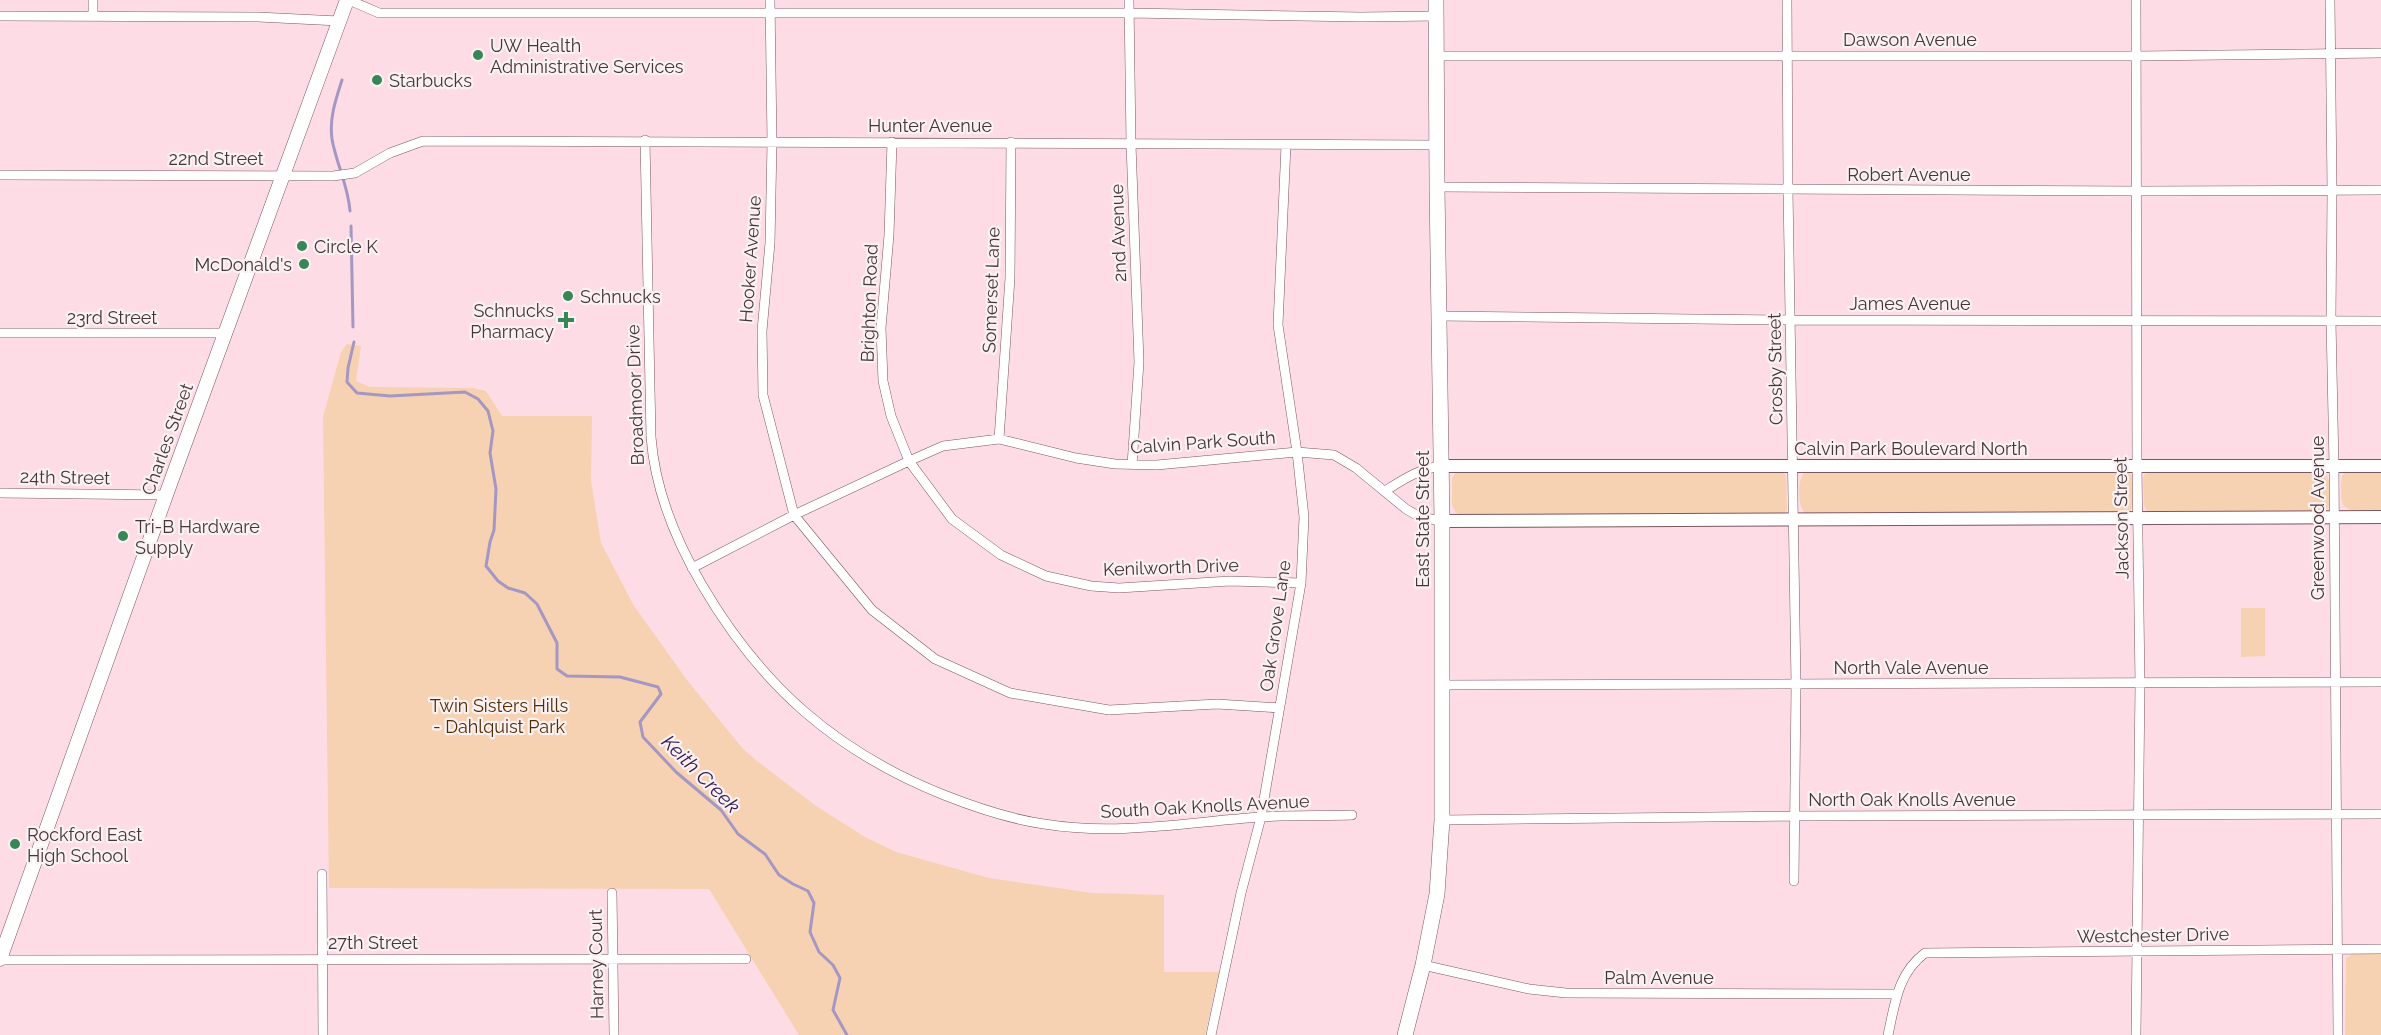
<svg xmlns="http://www.w3.org/2000/svg" width="2381" height="1035" font-family="Raleway,sans-serif">
<rect width="100%" height="100%" fill="#fedce5"/>
<!-- green -->
<path fill="#f6d1b2" d="M 347,344 L 361,346 L 356,381 L 370,387 L 473,388 L 486,391 L 502,416 L 592,416 L 591,480 L 601,543 L 634,606 L 687,680 L 743,749 L 757,761 L 816,806 L 865,837 L 896,852 L 989,878 L 1092,893 L 1164,895 L 1164,972 L 1219,972 L 1205,1035 L 799,1035 L 709,889 L 329,888 L 323,417 L 341,352 Z
M 2321,470 L 2325,472 L 2329,481 L 2329,507 L 2323,513 L 2152,513 L 2147,512 L 2144,505 L 2143,478 L 2145,474 L 2152,471 Z
M 2381,470 L 2381,511 C 2363,511 2341,517 2341,494 C 2341,487 2341,481 2342,475 L 2346,472 Z
M 1780,471 L 1786,475 L 1787,510 L 1783,515 L 1464,516 L 1456,513 L 1452,505 L 1452,478 L 1456,472 L 1461,472 Z
M 2127,471 L 2133,476 L 2133,507 L 2128,513 L 1806,514 C 1797,508 1797,479 1805,472 Z
M 2241,608 L 2265,608 L 2265,656 L 2241,657 Z
M 2353,954 L 2381,954 L 2381,1035 L 2345,1035 L 2346,958 Z"/>
<g fill="none" stroke-linecap="round" stroke-linejoin="round">
<!-- stream -->
<path stroke="#a597c4" stroke-width="3" d="M 342,80 C 336,99 329,118 332,139 C 336,163 348,185 350,211
M 351,226 L 353,327
M 354,342 L 348,368 L 347,382 L 357,393 L 390,396 L 465,392 L 478,399 L 488,411 L 493,431 L 490,453 L 496,489 L 494,530 L 490,542 L 486,566 L 498,581 L 508,588 L 525,593 L 537,604 L 557,643 L 557,669 L 567,676 L 620,677 L 658,687 L 661,694 L 640,722 L 643,737 L 676,772 L 721,810 L 738,834 L 765,854 L 779,875 L 793,884 L 808,891 L 814,903 L 810,932 L 819,952 L 833,965 L 840,978 L 833,1010 L 847,1035"/>
<defs>
<path id="minor" d="M 93,0 L 93,15
M 349,0 L 379,13 L 1129,13 L 1361,17 L 1437,16
M 770,0 L 772,142 L 770,243 L 762,331 L 763,395 L 794,515 L 872,610 L 935,659 L 1010,693 L 1109,710 L 1217,704 L 1280,708
M 1129,0 L 1131,144 L 1139,362 L 1132,465
M 1787,0 L 1788,190 L 1796,684 L 1794,881
M 2136,0 L 2137,466 L 2140,684 L 2136,1035
M 2330,0 L 2332,191 L 2331,321 L 2334,466 L 2338,1035
M 0,16 L 258,17 L 339,21
M 1438,56 L 2137,56 L 2381,53
M 645,140 L 651,437 C 655,490 675,539 702,585 C 761,686 836,752 944,795 C 977,808 1009,819 1044,824 C 1117,836 1188,822 1261,817 C 1291,815 1322,816 1352,815
M 892,142 L 889,235 L 881,328 L 883,381 L 891,416 L 909,461 L 952,519 L 1001,555 L 1046,576 L 1091,586 L 1119,588 L 1230,581 L 1301,583
M 0,175 L 333,176 L 355,173 L 390,153 L 423,141 L 1436,145
M 1437,187 L 2138,191 L 2381,190
M 1438,316 L 1791,320 L 2381,321
M 0,333 L 225,333
M 999,439 L 1010,278 L 1011,142
M 1385,491 C 1404,479 1419,469 1441,466
M 0,493 L 166,495
M 692,568 L 794,515 L 909,461 L 943,446 L 999,439 L 1076,458 L 1115,464 L 1157,465 L 1297,452 L 1334,455 L 1356,468 L 1406,509 L 1420,517 L 1442,521
M 1441,685 L 2381,682
M 1442,820 L 1794,816 L 2381,814
M 322,874 L 323,1035
M 612,893 L 614,1035
M 0,960 L 746,959
M 1423,965 L 1529,989 L 1566,993 L 1897,994
M 1211,1035 L 1241,893 L 1261,817 L 1301,583 L 1304,517 L 1297,452 L 1278,325 L 1286,145
M 1888,1035 C 1895,1003 1898,973 1925,953 L 2381,949"/>
<path id="tertiary" d="M 1441,466 L 2381,466
M 1442,521 L 2381,517"/>
<path id="secondary" d="M 0,959 L 166,495 L 347,0"/>
<path id="primary" d="M 1405,1035 L 1423,965 L 1437,894 L 1442,820 L 1442,521 L 1437,187 L 1436,0"/>
</defs>
<!-- minor casing -->
<use href="#minor" stroke="#7a5761" stroke-width="10"/>
<!-- tertiary casing -->
<use href="#tertiary" stroke="#7a5761" stroke-width="14"/>
<!-- secondary casing -->
<use href="#secondary" stroke="#7a5761" stroke-width="15"/>
<!-- primary casing -->
<use href="#primary" stroke="#7a5761" stroke-width="16"/>
<!-- minor -->
<use href="#minor" stroke="#fff" stroke-width="9"/>
<!-- tertiary -->
<use href="#tertiary" stroke="#fff" stroke-width="12"/>
<!-- secondary -->
<use href="#secondary" stroke="#fff" stroke-width="14"/>
<!-- primary -->
<use href="#primary" stroke="#fff" stroke-width="15"/>
</g>
<!-- markers -->
<g fill="#388656" stroke="#faf1f3" stroke-width="2">
<circle cx="478" cy="55" r="6"/>
<circle cx="377" cy="80" r="6"/>
<circle cx="302" cy="246" r="6"/>
<circle cx="304" cy="264" r="6"/>
<circle cx="568" cy="296" r="6"/>
<path d="M563 311h6v6h6v6h-6v6h-6v-6h-6v-6h6z"/>
<circle cx="123" cy="536" r="6"/>
<circle cx="15" cy="844" r="6"/>
</g>
<g text-anchor="middle" dominant-baseline="central" stroke-width="4.5" stroke-linejoin="round" paint-order="stroke">
<!-- street labels -->
<g font-size="18" fill="#46353a" stroke="#faf1f3">
<text x="1910" y="39">Dawson Avenue</text>
<text x="930" y="125">Hunter Avenue</text>
<text x="216" y="158">22nd Street</text>
<text x="1909" y="174">Robert Avenue</text>
<text transform="translate(1118 233) rotate(-92)">2nd Avenue</text>
<text transform="translate(750 259) rotate(-86)">Hooker Avenue</text>
<text transform="translate(991 290) rotate(-88)">Somerset Lane</text>
<text transform="translate(869 303) rotate(-88)">Brighton Road</text>
<text x="1910" y="303">James Avenue</text>
<text x="112" y="317">23rd Street</text>
<text transform="translate(1775 369) rotate(-91)">Crosby Street</text>
<text transform="translate(635 395) rotate(-92)">Broadmoor Drive</text>
<text transform="translate(167 439) rotate(-70)">Charles Street</text>
<text transform="translate(1203 442) rotate(-4)">Calvin Park South</text>
<text x="1911" y="448">Calvin Park Boulevard North</text>
<text transform="translate(65 477) rotate(1)">24th Street</text>
<text transform="translate(2121 518) rotate(-91)">Jackson Street</text>
<text transform="translate(2317 518) rotate(-90)">Greenwood Avenue</text>
<text transform="translate(1422 519) rotate(-90)">East State Street</text>
<text transform="translate(1171 567) rotate(-2)">Kenilworth Drive</text>
<text transform="translate(1275 626) rotate(-82)">Oak Grove Lane</text>
<text x="1911" y="667">North Vale Avenue</text>
<text x="1912" y="799">North Oak Knolls Avenue</text>
<text transform="translate(1205 806) rotate(-3)">South Oak Knolls Avenue</text>
<text transform="translate(2153 935) rotate(-1)">Westchester Drive</text>
<text x="373" y="942">27th Street</text>
<text transform="translate(596 964) rotate(-91)">Harney Court</text>
<text x="1659" y="977">Palm Avenue</text>
</g>
<!-- poi labels -->
<g font-size="18" fill="#46353a" stroke="#faf1f3" text-anchor="start">
<text x="490" y="45">UW Health<tspan x="490" dy="21">Administrative Services</tspan></text>
<text x="389" y="80">Starbucks</text>
<text x="314" y="246">Circle K</text>
<text x="292" y="264" text-anchor="end">McDonald's</text>
<text x="580" y="296">Schnucks</text>
<text x="554" y="310" text-anchor="end">Schnucks<tspan x="554" dy="21">Pharmacy</tspan></text>
<text x="135" y="526">Tri-B Hardware<tspan x="135" dy="21">Supply</tspan></text>
<text x="27" y="834">Rockford East<tspan x="27" dy="21">High School</tspan></text>
</g>
<!-- park labels -->
<g font-size="18" fill="#542d03" stroke="#faf1f3">
<text x="499" y="705">Twin Sisters Hills<tspan x="499" dy="21">- Dahlquist Park</tspan></text>
</g>
<!-- water labels -->
<g font-size="20" font-style="italic" fill="#321b52" stroke="#faf1f3">
<text transform="translate(701 774) rotate(45)">Keith Creek</text>
</g>
</g>
</svg>
